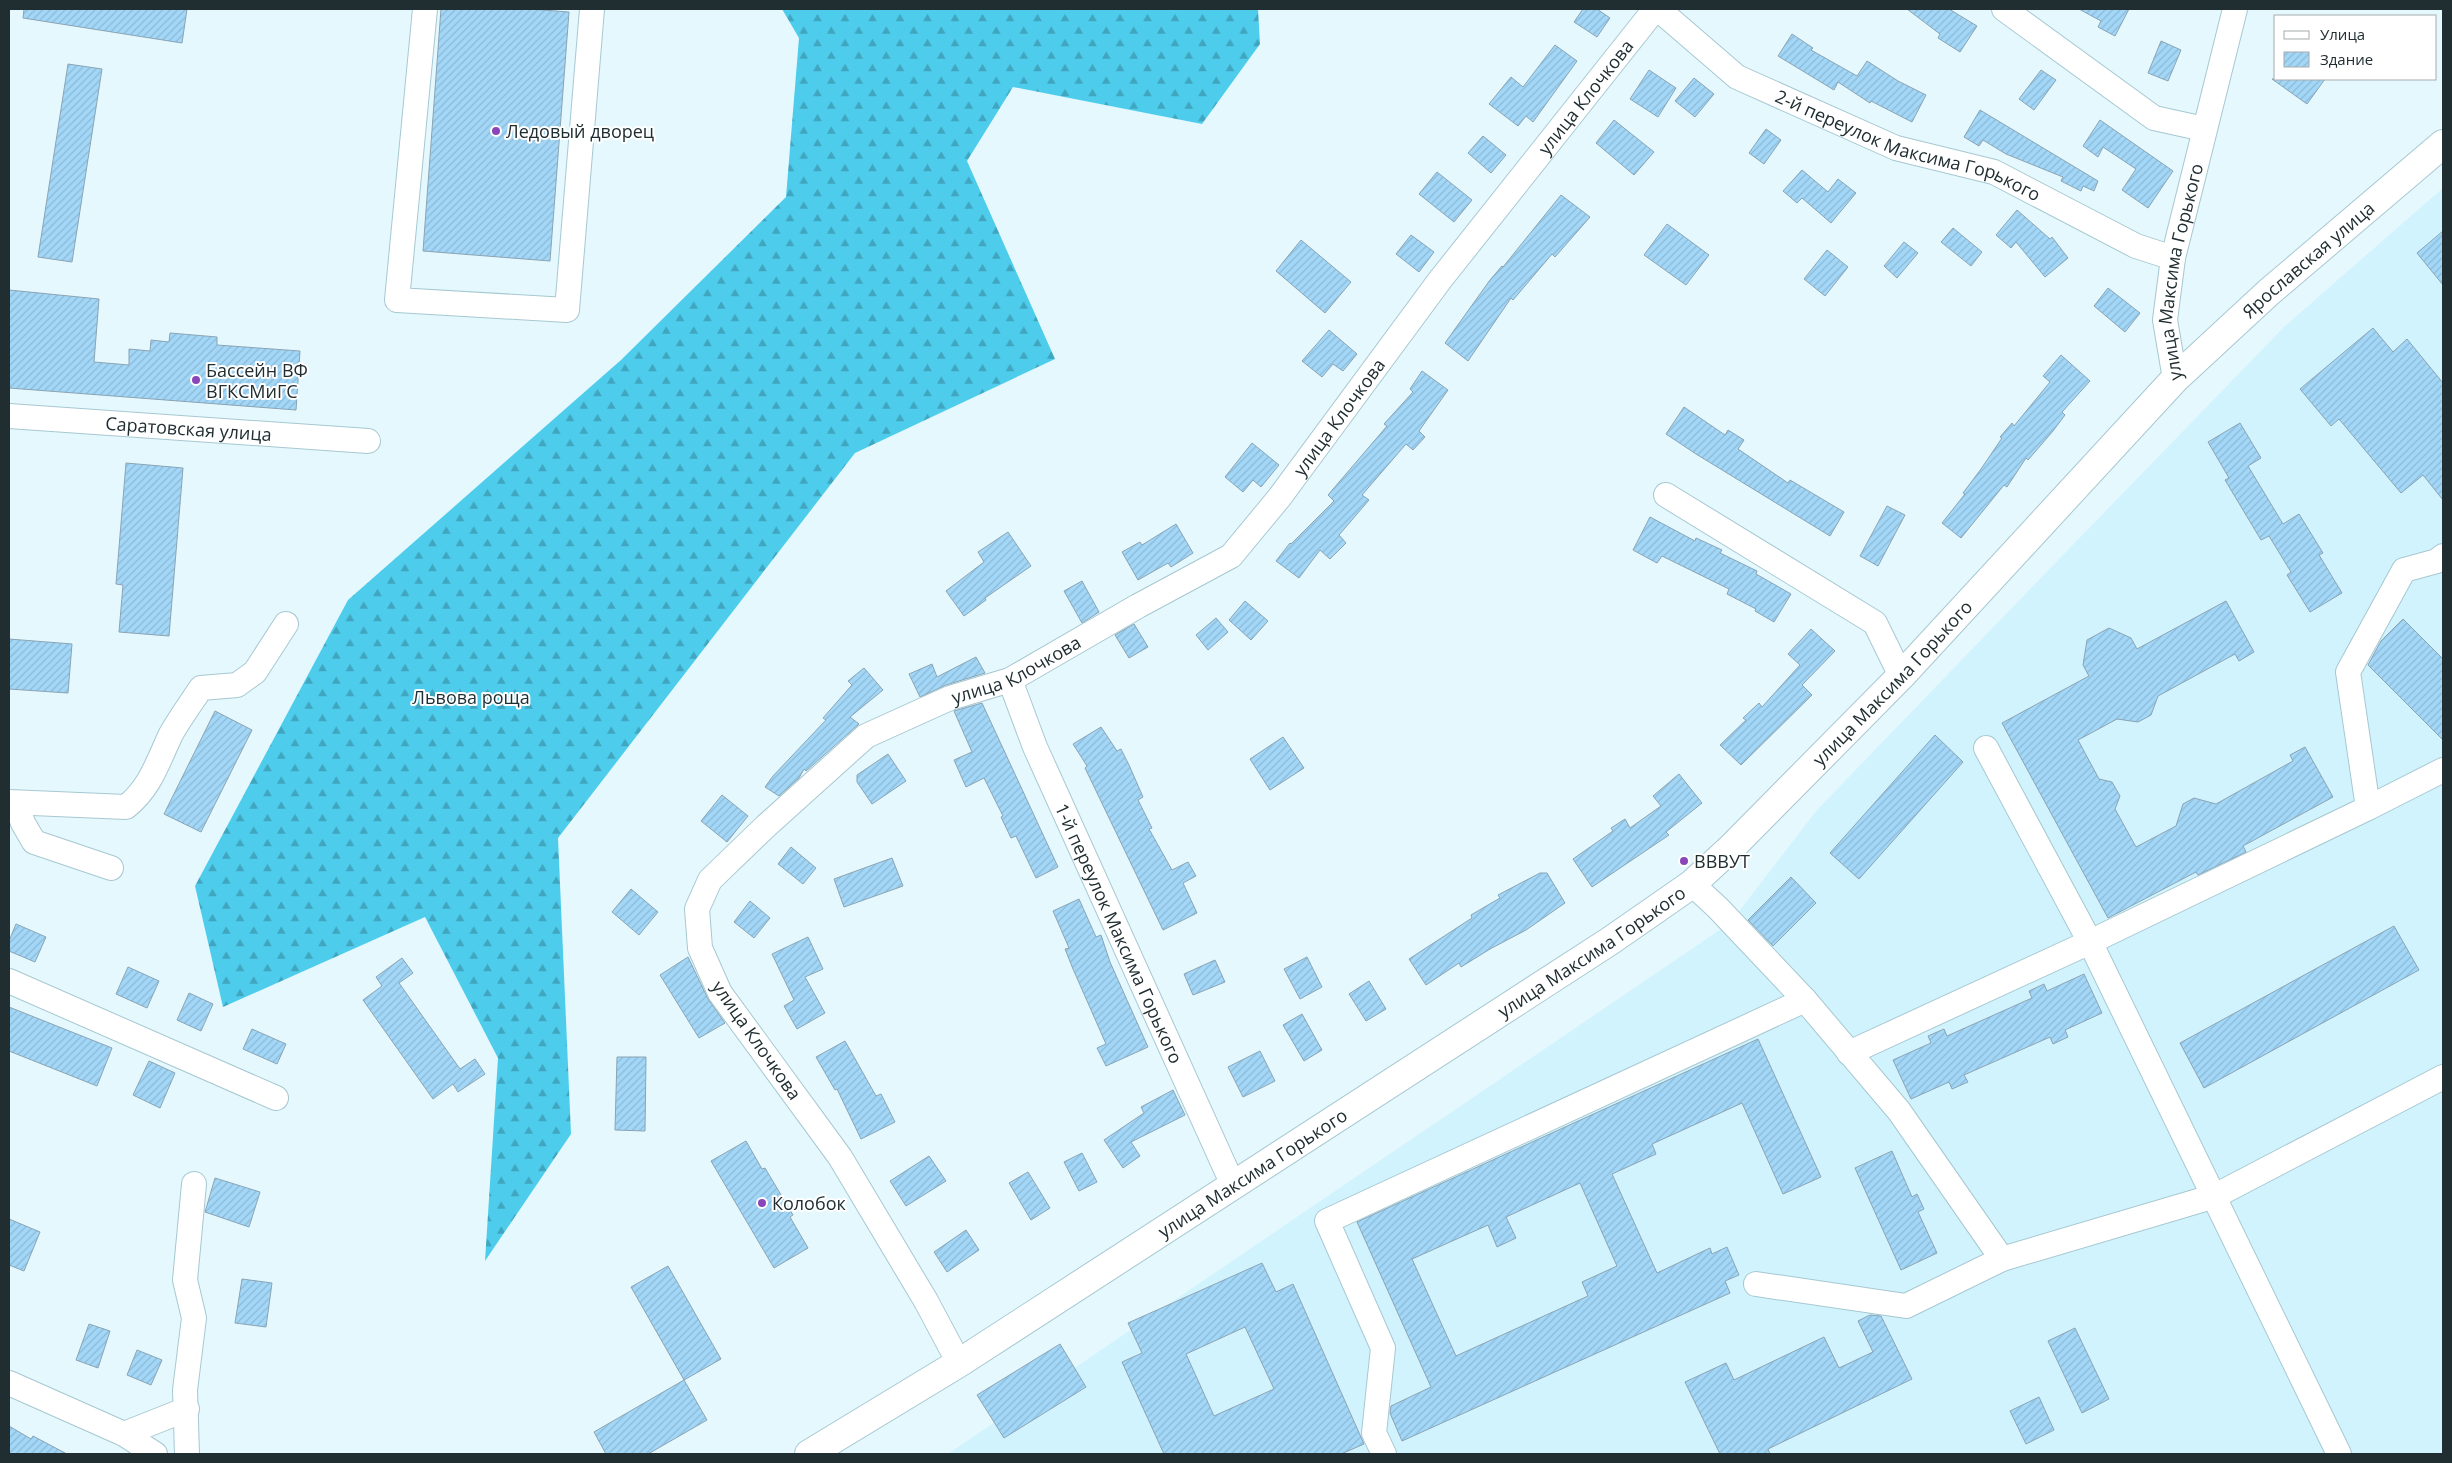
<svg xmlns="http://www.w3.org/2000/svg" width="2452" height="1463" font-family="'Open Sans',sans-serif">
<defs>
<pattern id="forest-firs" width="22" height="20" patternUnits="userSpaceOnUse" patternTransform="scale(1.25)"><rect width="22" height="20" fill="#4eccec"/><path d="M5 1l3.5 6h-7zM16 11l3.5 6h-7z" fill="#40a6c0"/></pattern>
<pattern id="building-hatch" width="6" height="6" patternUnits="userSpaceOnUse" patternTransform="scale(1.25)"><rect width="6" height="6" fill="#a3d7f8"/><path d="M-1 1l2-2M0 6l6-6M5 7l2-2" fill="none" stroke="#8cb9d5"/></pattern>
</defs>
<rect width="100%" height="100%" fill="#e4f8fe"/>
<!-- built -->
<path fill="#d1f3fd" d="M 2443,188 L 2443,1454 L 948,1454 L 1730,923 L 1817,810 L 2033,586 L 2285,326 Z"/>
<!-- forest -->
<path fill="url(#forest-firs)" d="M 782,9 L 1258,9 L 1260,44 L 1202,124 L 1013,87 L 967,161 L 1055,359 L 855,453 L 558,838 L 571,1134 L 485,1261 L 498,1058 L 425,917 L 223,1007 L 195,886 L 348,600 L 621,360 L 786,197 L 799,38 Z"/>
<!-- building -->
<path fill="url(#building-hatch)" stroke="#8aa4b4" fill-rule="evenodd" d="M 24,9 L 187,9 L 182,43 L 23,18 Z
M 441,9 L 530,9 L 569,12 L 550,261 L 423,251 Z
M 1583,9 L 1597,9 L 1610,18 L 1597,37 L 1574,22 Z
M 1907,9 L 1949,9 L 1977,26 L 1960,52 L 1938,38 L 1940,34 Z
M 2079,9 L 2129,9 L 2115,36 L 2098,27 L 2101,21 Z
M 1792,34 L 1813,48 L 1811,50 L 1857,76 L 1867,61 L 1898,81 L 1926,95 L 1912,122 L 1871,101 L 1870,103 L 1838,82 L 1834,90 L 1778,56 Z
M 2161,41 L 2181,50 L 2168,81 L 2148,73 Z
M 1555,45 L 1577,61 L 1533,122 L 1526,116 L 1518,126 L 1489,104 L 1511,77 L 1523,87 Z
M 68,64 L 102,69 L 72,262 L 38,257 Z
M 1649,70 L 1676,88 L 1658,117 L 1630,99 Z
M 2041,70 L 2056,80 L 2034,110 L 2019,99 Z
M 1694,78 L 1714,94 L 1695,117 L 1675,101 Z
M 2272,79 L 2325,79 L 2307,104 Z
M 1980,110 L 2098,181 L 2094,191 L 2083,186 L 2081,191 L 2061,181 L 2063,177 L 2006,154 L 1983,140 L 1979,146 L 1964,137 Z
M 1614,120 L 1654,152 L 1634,175 L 1596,143 Z
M 2100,120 L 2173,171 L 2148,208 L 2122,190 L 2136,169 L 2103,147 L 2098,157 L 2083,146 Z
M 1766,129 L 1781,140 L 1764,164 L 1749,153 Z
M 1483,136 L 1506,155 L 1491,173 L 1468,153 Z
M 1802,170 L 1828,192 L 1838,179 L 1856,193 L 1831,223 L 1802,198 L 1797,203 L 1783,191 Z
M 1437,172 L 1472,200 L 1454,222 L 1419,194 Z
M 1561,195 L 1590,217 L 1555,257 L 1552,254 L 1513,300 L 1511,298 L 1468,361 L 1445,343 L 1490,280 L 1502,266 L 1503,267 Z
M 2017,210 L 2050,239 L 2052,237 L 2068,258 L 2045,277 L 2016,242 L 2011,248 L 1996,235 Z
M 1667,224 L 1709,255 L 1686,285 L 1644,255 Z
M 1953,228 L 1982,252 L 1971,266 L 1941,242 Z
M 2443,231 L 2443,285 L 2417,253 Z
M 1411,235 L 1434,252 L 1419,272 L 1396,254 Z
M 1301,240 L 1351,282 L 1325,313 L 1276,271 Z
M 1904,242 L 1918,253 L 1897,278 L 1884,266 Z
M 1827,250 L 1848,267 L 1825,296 L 1804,279 Z
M 2108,288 L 2140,313 L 2125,332 L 2094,306 Z
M 9,290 L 99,299 L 94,362 L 129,365 L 129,349 L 150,351 L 151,340 L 169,342 L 170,333 L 217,337 L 217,345 L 300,351 L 296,410 L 9,388 Z
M 2373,328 L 2393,352 L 2407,339 L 2443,383 L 2443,500 L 2423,475 L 2401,493 L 2339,419 L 2331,426 L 2300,389 Z
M 1329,330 L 1357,354 L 1343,371 L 1333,364 L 1322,377 L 1302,361 Z
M 2061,355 L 2090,381 L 2062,412 L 2065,415 L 2053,431 L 2028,460 L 2026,458 L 2007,487 L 2004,485 L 1961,538 L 1942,523 L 1965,494 L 1963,493 L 1981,469 L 2002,438 L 2000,437 L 2012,423 L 2014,426 L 2050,382 L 2043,376 Z
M 1422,371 L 1448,390 L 1419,431 L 1425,437 L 1413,450 L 1406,444 L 1362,495 L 1369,500 L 1339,535 L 1346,543 L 1330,559 L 1320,550 L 1299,578 L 1276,561 L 1290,543 L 1291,544 L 1334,501 L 1328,495 L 1387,426 L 1384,424 L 1413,392 L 1410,389 Z
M 1684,407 L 1725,435 L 1728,430 L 1744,440 L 1738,449 L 1788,483 L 1790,480 L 1844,512 L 1830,536 L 1696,454 L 1666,434 Z
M 2240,423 L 2261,458 L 2248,466 L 2283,524 L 2299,514 L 2323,553 L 2319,555 L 2342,593 L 2310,612 L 2287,575 L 2291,572 L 2269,536 L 2261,540 L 2225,480 L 2229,478 L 2208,442 Z
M 1252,443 L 1279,465 L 1261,487 L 1253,480 L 1243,492 L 1225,477 Z
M 126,463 L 183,468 L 169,636 L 119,632 L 123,585 L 116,584 Z
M 1887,506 L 1905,515 L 1878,566 L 1860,556 Z
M 1650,517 L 1695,541 L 1696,538 L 1722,550 L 1720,553 L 1757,571 L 1756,574 L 1791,594 L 1774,622 L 1755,611 L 1756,609 L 1727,594 L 1729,589 L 1662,556 L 1657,563 L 1633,550 Z
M 1176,524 L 1193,553 L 1171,567 L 1168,563 L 1138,580 L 1122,552 L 1140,542 L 1142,545 Z
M 1008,532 L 1031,566 L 985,598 L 986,600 L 964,616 L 946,591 L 984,562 L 978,552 Z
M 1082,581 L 1099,612 L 1082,623 L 1064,591 Z
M 1245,601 L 1268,621 L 1251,640 L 1229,620 Z
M 2226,601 L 2254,652 L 2239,661 L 2235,654 L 2158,696 L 2151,715 L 2138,722 L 2117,719 L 2078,740 L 2099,779 L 2112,782 L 2120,796 L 2115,809 L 2136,847 L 2176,826 L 2183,804 L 2194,798 L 2216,804 L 2293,761 L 2290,755 L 2305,747 L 2333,797 L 2243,846 L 2246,852 L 2198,875 L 2196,872 L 2108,918 L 2002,723 L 2089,676 L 2083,665 L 2087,640 L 2109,628 L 2131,638 L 2137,649 Z
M 1216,618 L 1228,632 L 1208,650 L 1196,635 Z
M 2403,619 L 2443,659 L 2443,740 L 2368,665 L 2381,641 Z
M 1134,624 L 1148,647 L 1129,658 L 1115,635 Z
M 1811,629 L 1835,651 L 1802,685 L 1812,695 L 1741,765 L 1720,745 L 1746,720 L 1743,718 L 1759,703 L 1762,707 L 1800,665 L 1788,654 Z
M 9,639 L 72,644 L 68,693 L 9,689 Z
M 976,657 L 985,673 L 946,685 L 920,697 L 909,674 L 932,664 L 937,677 Z
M 864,668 L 883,690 L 850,717 L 859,724 L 806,771 L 804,769 L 799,778 L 779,796 L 765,787 L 773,776 L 826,720 L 823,718 L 852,685 L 848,681 Z
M 982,703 L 1058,867 L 1036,878 L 1016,836 L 1011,838 L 1001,817 L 1003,816 L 984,778 L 966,787 L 954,760 L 972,752 L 954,711 Z
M 215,711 L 252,730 L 201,832 L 164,814 Z
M 1101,727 L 1117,751 L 1121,749 L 1129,765 L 1143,797 L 1138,800 L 1152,828 L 1149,829 L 1172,870 L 1188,862 L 1196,876 L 1183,883 L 1197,913 L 1163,930 L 1085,768 L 1087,766 L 1073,744 Z
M 1935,735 L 1963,762 L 1859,879 L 1830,853 Z
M 1283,737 L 1304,768 L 1270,790 L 1250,759 Z
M 888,754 L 906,781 L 872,804 L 857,782 L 857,775 Z
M 1679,774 L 1702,803 L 1666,832 L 1669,835 L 1592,887 L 1573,859 L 1613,831 L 1611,828 L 1625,819 L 1630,828 L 1661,806 L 1653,796 Z
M 722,795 L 748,816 L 727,842 L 701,821 Z
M 791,847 L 816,868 L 803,884 L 778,864 Z
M 892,858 L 903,886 L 844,907 L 834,879 Z
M 1540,873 L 1547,873 L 1565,903 L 1526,930 L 1490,949 L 1461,967 L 1459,963 L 1426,985 L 1409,959 L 1472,918 L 1471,915 L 1500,898 L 1498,895 Z
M 1791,877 L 1816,903 L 1773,946 L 1748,920 Z
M 631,889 L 658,912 L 639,935 L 612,912 Z
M 1079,899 L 1096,937 L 1101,935 L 1110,962 L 1148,1047 L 1106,1066 L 1097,1048 L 1106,1044 L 1073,969 L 1065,949 L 1069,948 L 1053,911 Z
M 750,901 L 770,918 L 754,938 L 734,922 Z
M 16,924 L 46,937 L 35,962 L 9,951 L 9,941 Z
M 2394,926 L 2419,970 L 2204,1088 L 2180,1043 Z
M 808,937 L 823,969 L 805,977 L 825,1013 L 797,1029 L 784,1006 L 794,1000 L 772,954 Z
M 688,957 L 708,999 L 725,1023 L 699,1038 L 660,975 Z
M 1307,957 L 1322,987 L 1300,999 L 1284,969 Z
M 402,958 L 413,973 L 399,983 L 460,1069 L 475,1059 L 485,1074 L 458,1092 L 453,1084 L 433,1099 L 363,1000 L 382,986 L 376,977 Z
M 1215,960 L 1225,982 L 1193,995 L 1184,974 Z
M 128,967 L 159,981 L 147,1008 L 116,994 Z
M 2084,974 L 2102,1013 L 2065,1030 L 2068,1037 L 2053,1044 L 2050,1037 L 1964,1075 L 1968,1082 L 1952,1089 L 1949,1082 L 1911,1099 L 1893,1060 L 1931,1043 L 1928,1036 L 1944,1029 L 1947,1036 L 2032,998 L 2029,991 L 2044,984 L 2047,991 Z
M 1369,981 L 1386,1009 L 1366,1021 L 1349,994 Z
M 189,993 L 213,1004 L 201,1031 L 177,1020 Z
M 9,1007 L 112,1048 L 97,1086 L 9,1051 Z
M 1302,1014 L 1322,1050 L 1304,1061 L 1283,1025 Z
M 252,1029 L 286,1044 L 277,1064 L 243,1049 Z
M 1758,1039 L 1821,1177 L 1783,1194 L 1742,1103 L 1652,1144 L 1656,1154 L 1612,1174 L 1657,1273 L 1710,1248 L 1712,1254 L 1727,1247 L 1739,1275 L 1725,1281 L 1730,1293 L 1402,1441 L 1390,1413 L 1391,1406 L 1431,1387 L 1357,1222 ZM 1580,1183 L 1617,1266 L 1582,1282 L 1588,1296 L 1456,1356 L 1412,1259 L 1488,1225 L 1497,1247 L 1516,1238 L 1506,1217 Z
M 845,1041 L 876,1096 L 881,1094 L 895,1122 L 861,1139 L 837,1089 L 835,1090 L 816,1057 Z
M 1260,1051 L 1275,1081 L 1243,1097 L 1228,1067 Z
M 617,1057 L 646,1057 L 645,1131 L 615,1130 Z
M 149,1061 L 175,1073 L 160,1108 L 133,1095 Z
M 1173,1090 L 1185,1115 L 1131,1142 L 1140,1156 L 1123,1168 L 1104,1140 L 1144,1113 L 1141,1107 Z
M 746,1141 L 762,1169 L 765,1168 L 793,1215 L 790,1217 L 808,1248 L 774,1268 L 711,1161 Z
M 1892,1151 L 1912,1197 L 1917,1194 L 1924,1209 L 1918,1212 L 1937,1253 L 1901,1270 L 1855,1168 Z
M 1082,1153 L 1097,1182 L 1079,1191 L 1064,1162 Z
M 929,1156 L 946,1181 L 906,1206 L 890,1181 Z
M 1028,1172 L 1050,1208 L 1031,1220 L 1009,1183 Z
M 215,1178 L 260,1192 L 249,1227 L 205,1212 Z
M 9,1219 L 40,1232 L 24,1271 L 9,1265 Z
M 966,1230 L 979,1250 L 947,1272 L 934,1252 Z
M 1262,1263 L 1276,1292 L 1293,1284 L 1364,1444 L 1341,1454 L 1164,1454 L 1122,1362 L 1142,1353 L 1128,1323 ZM 1245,1327 L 1274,1389 L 1214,1416 L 1186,1354 Z
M 668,1266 L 721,1359 L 684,1380 L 631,1287 Z
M 242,1279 L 272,1283 L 266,1327 L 235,1323 Z
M 1870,1315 L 1881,1316 L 1912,1379 L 1768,1449 L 1770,1454 L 1720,1454 L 1685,1382 L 1726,1363 L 1734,1380 L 1824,1337 L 1839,1368 L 1873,1352 L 1858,1321 Z
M 89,1324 L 110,1331 L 98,1368 L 76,1360 Z
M 2075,1328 L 2109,1399 L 2082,1413 L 2048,1341 Z
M 1060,1344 L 1086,1387 L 1004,1438 L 977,1395 Z
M 137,1350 L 162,1360 L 151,1385 L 127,1375 Z
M 684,1380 L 707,1420 L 648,1454 L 606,1454 L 594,1432 Z
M 2039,1397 L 2054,1430 L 2026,1444 L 2010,1411 Z
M 9,1426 L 31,1439 L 33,1436 L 67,1454 L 9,1454 Z"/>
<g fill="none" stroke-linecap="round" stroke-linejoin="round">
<defs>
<g id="minor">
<path d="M 425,9 L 397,300 L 567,310 L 592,9"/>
<path id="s1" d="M 1658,9 L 1737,77 L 1896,148 L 1994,172 L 2136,246 L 2173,258"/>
<path d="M 2004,9 L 2154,118 L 2204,129"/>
<path id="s2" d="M 2175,379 L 2165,320 L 2173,258 L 2235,9"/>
<path id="s3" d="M 9,416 L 368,441"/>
<path d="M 1666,495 L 1875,623 L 1901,676"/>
<path id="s4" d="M 1010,680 L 1035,747 L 1233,1185"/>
<path d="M 1986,748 L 2090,942 L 2339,1454"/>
<path d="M 9,802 L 126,807 C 151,787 158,761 171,734 C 180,718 191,703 201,688 L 237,685 L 255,672 L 286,624"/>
<path d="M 16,803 L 23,823 L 34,842 L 111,868"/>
<path d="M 2368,808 L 2443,770"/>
<path d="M 1692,884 L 1718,908 L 1805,1000 L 1899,1111 L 2002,1259"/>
<path d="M 9,981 L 276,1098"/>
<path d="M 1849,1053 L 2090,942 L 2368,808 L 2348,672 L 2404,570 L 2437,561 L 2443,556"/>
<path d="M 1756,1284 L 1906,1306 L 2002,1259 L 2215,1196 L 2443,1077"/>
<path id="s5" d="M 959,1363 L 926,1301 L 840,1157 L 720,993 L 700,948 L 697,909 L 710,880 L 766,826 L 866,736 L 950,698 L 1010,680 L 1138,606 L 1231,556 L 1279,498 L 1440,280 L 1655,9"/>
<path d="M 9,1383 L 124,1434 L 155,1454"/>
<path d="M 124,1434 L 187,1409"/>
<path d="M 187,1454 L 185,1390 L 194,1318 L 185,1280 L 194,1184"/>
<path d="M 1384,1454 L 1374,1433 L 1383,1348 L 1327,1221 L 1805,1000"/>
</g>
<g id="major">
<path id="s6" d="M 809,1454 L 959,1363 L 1610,941 L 1692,884 L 1732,847 L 1901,676 L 2175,379 L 2269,292 L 2443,144"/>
</g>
</defs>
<!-- minor casing -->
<use href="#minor" stroke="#a7c8d1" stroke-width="26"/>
<!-- major casing -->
<use href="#major" stroke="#a7c8d1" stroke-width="30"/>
<!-- minor -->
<use href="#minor" stroke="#fff" stroke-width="24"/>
<!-- major -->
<use href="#major" stroke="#fff" stroke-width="28"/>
</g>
<!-- markers -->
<g fill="#8a45b9" stroke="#fff" stroke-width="2">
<circle cx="496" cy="131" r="5"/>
<circle cx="196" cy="380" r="5"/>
<circle cx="1684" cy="861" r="5"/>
<circle cx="762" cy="1203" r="5"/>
</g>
<g text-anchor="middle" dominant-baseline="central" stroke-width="4" stroke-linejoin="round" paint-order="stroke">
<!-- street labels -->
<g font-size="18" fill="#212e31" stroke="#fff">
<text stroke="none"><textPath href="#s5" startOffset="1762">улица Клочкова</textPath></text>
<text stroke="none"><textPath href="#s1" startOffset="289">2-й переулок Максима Горького</textPath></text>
<text stroke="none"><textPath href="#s6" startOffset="1929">Ярославская улица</textPath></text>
<text stroke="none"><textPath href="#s2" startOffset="109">улица Максима Горького</textPath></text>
<text stroke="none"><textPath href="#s5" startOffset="1358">улица Клочкова</textPath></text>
<text stroke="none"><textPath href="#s3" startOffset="180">Саратовская улица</textPath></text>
<text stroke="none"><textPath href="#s5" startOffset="938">улица Клочкова</textPath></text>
<text stroke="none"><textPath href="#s6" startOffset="1335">улица Максима Горького</textPath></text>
<text stroke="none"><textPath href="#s4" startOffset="276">1-й переулок Максима Горького</textPath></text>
<text stroke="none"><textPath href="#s6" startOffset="930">улица Максима Горького</textPath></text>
<text transform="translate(757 1040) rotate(55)">улица Клочкова</text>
<text stroke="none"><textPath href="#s6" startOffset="525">улица Максима Горького</textPath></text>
</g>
<!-- poi labels -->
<g font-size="18" fill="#212e31" stroke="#fff" text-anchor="start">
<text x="506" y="131">Ледовый дворец</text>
<text x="206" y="370">Бассейн ВФ<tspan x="206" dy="21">ВГКСМиГС</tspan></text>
<text x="1694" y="861">ВВВУТ</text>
<text x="772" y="1203">Колобок</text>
</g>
<!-- park labels -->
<g font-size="18" fill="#1a3036" stroke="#fff">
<text x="471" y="697">Львова роща</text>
</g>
</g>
<!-- border -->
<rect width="2452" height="1463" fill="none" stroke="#212e31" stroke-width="20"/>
<!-- legend -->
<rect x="2274" y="15" width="162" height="65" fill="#ffffff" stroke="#a6abad"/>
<rect x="2284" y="31" width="25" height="8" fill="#ffffff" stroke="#a6abad"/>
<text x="2320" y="40" font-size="15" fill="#212e31">Улица</text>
<rect x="2284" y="52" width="25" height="15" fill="url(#building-hatch)" stroke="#a6abad"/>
<text x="2320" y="65" font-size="15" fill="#212e31">Здание</text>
</svg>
